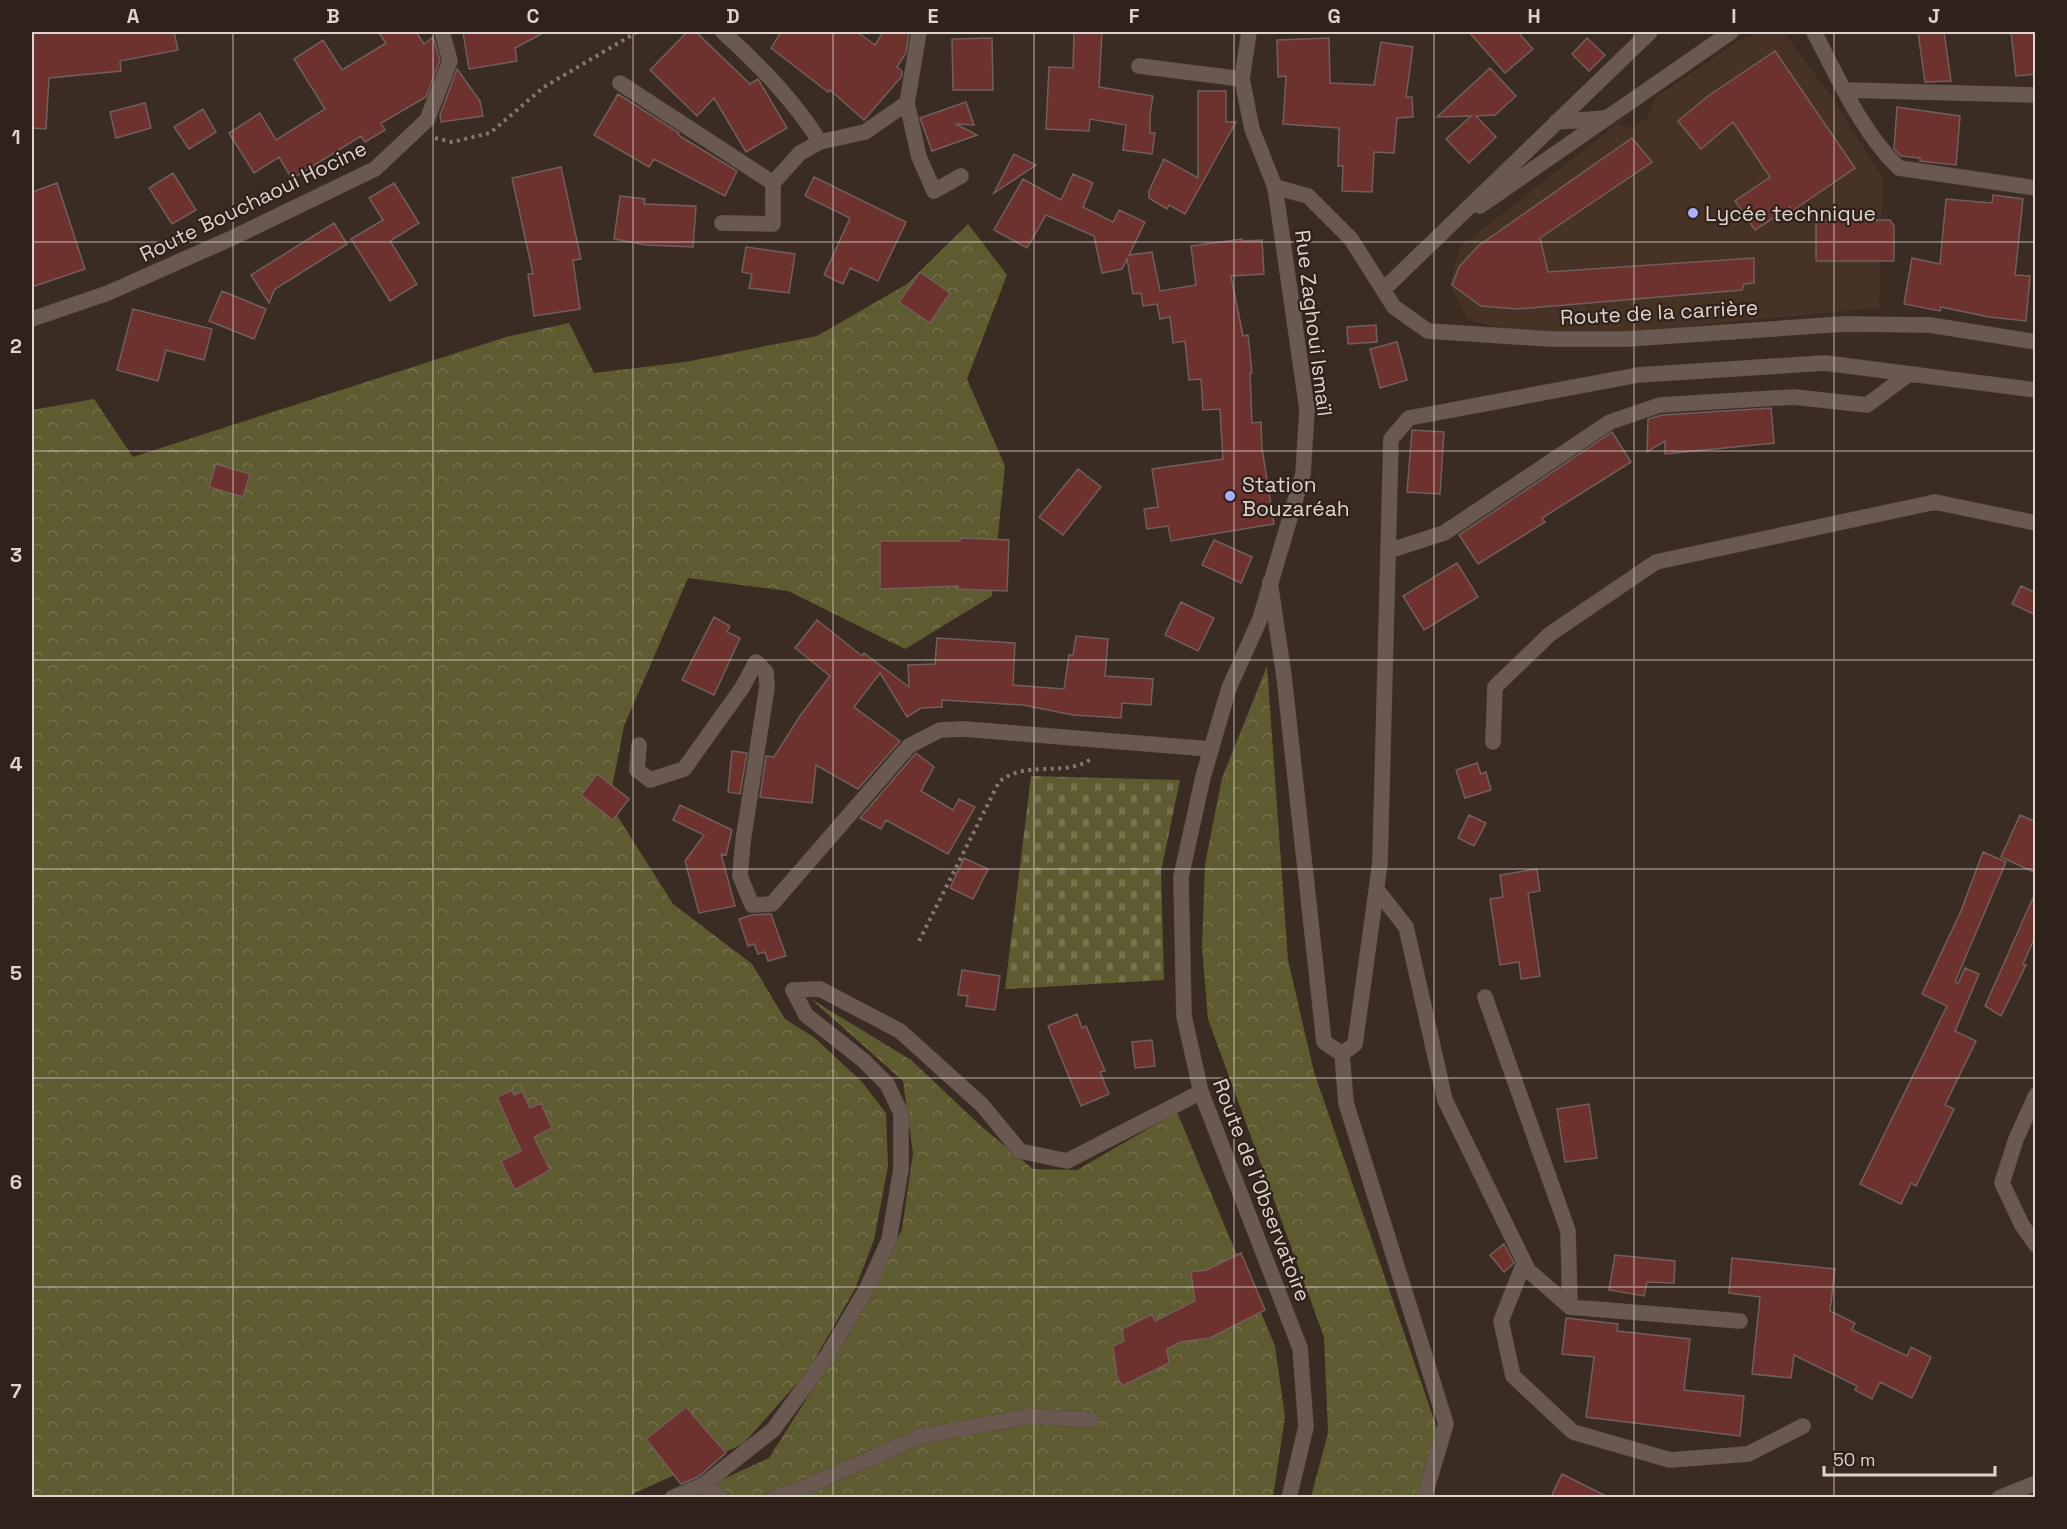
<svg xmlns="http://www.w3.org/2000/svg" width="2067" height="1529" font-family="'Space Grotesk',sans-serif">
<defs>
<pattern id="forest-crowns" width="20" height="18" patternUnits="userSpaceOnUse" patternTransform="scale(1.5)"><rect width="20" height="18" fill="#5e5b30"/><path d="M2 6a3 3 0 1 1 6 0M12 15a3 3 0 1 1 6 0" fill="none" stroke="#75724d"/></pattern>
<pattern id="cemetery-stones" width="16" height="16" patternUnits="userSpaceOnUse" patternTransform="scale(1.5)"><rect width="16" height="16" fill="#5e5b30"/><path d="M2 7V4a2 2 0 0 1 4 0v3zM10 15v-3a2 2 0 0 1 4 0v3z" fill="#75724d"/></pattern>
</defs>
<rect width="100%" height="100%" fill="#3a2c23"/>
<!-- built -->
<path fill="#473226" d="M 1760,32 L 1784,32 L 1830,95 L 1883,178 L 1879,308 L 1551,339 L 1468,320 L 1450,284 L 1460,247 L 1617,124 L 1632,128 L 1646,119 L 1656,97 L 1740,40 Z"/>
<!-- forest -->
<path fill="url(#forest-crowns)" d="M 968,224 L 1007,275 L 967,379 L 1005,466 L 992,596 L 905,649 L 788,591 L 688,578 L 624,726 L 609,803 L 673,904 L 752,964 L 785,1019 L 815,1038 L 862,1082 L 886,1113 L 888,1166 L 874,1240 L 855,1289 L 808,1371 L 743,1444 L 626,1497 L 32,1498 L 32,410 L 94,399 L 133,457 L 506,337 L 569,323 L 594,373 L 685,362 L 817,336 L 907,284 Z
M 1267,666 L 1288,960 L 1314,1072 L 1439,1434 L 1425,1497 L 1311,1497 L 1328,1433 L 1324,1337 L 1208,1019 L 1202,947 L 1205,864 L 1222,778 Z
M 811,999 L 911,1060 L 982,1127 L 1033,1169 L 1077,1170 L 1177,1112 L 1275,1346 L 1285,1417 L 1273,1497 L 682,1498 L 769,1458 L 864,1308 L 902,1229 L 913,1153 L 903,1081 Z"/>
<!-- cemetery -->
<path fill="url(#cemetery-stones)" d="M 1031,776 L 1180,780 L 1161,871 L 1164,980 L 1005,989 Z"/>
<!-- building -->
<path fill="#6d322e" stroke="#725e5c" stroke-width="1.5" d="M 32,32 L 174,32 L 178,50 L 120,61 L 121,71 L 49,78 L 46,129 L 32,128 Z
M 378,32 L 416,32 L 424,44 L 433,37 L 440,60 L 426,97 L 381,123 L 385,130 L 365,142 L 361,136 L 292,179 L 279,157 L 254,173 L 229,133 L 260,113 L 276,140 L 325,109 L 294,59 L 323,40 L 342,70 L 386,43 Z
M 463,32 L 545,32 L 515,48 L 517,61 L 469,69 Z
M 687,32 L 696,32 L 750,84 L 758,79 L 787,128 L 746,152 L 714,98 L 697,116 L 650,70 Z
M 781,32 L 857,32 L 875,45 L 883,32 L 909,32 L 906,53 L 897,67 L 902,71 L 902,76 L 864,120 L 830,90 L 828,92 L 771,48 Z
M 1074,32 L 1102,32 L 1099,87 L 1153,96 L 1150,115 L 1150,133 L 1155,133 L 1152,154 L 1123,150 L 1126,125 L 1090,119 L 1089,131 L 1046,129 L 1049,67 L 1073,68 Z
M 1469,32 L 1518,32 L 1533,49 L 1505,73 Z
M 1918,32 L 1944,32 L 1951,81 L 1925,82 Z
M 2011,32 L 2036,32 L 2036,74 L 2016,76 Z
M 992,38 L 993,90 L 953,90 L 952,39 Z
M 1329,38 L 1330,83 L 1374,85 L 1381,42 L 1413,47 L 1406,97 L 1412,97 L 1413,117 L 1397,118 L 1394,153 L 1374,152 L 1372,192 L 1342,191 L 1343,166 L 1338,166 L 1339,128 L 1283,124 L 1286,76 L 1278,77 L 1277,40 Z
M 1587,38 L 1605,55 L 1589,71 L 1572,54 Z
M 1775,51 L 1855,168 L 1792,211 L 1790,207 L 1755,230 L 1735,201 L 1770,177 L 1733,122 L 1701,149 L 1678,121 L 1708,96 Z
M 1490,68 L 1516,96 L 1495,115 L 1476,116 L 1496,137 L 1469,163 L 1446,139 L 1471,116 L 1437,117 Z
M 457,69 L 480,101 L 483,116 L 441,122 L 440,115 Z
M 1198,91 L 1226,91 L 1226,122 L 1236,122 L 1185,214 L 1169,205 L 1167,209 L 1149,198 L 1149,191 L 1164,159 L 1198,178 Z
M 618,94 L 679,133 L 678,135 L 737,171 L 725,196 L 654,159 L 649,167 L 594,135 Z
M 966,102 L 974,125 L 956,124 L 977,135 L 932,151 L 920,118 Z
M 145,103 L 151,128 L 116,138 L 110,112 Z
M 1897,107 L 1960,116 L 1956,165 L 1920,161 L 1920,158 L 1901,156 L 1894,149 Z
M 203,109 L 216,132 L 189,149 L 174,127 Z
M 1632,138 L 1652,162 L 1540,238 L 1548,272 L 1754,258 L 1754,283 L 1744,284 L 1742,290 L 1517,309 L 1481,306 L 1452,285 L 1459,267 L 1478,246 Z
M 1014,154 L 1036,165 L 994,193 Z
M 561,167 L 581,259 L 573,260 L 580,309 L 534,316 L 528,274 L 533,274 L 512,178 Z
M 173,173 L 196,210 L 172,224 L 149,188 Z
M 1073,174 L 1093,183 L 1083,207 L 1113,222 L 1119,210 L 1145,222 L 1129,255 L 1152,252 L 1160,291 L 1196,285 L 1191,246 L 1242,239 L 1242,241 L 1262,240 L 1264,274 L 1231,276 L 1243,336 L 1248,335 L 1252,373 L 1250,373 L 1252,423 L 1261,422 L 1262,448 L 1274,524 L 1171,541 L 1168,526 L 1147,529 L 1144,509 L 1158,507 L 1152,469 L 1223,459 L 1220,409 L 1203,410 L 1201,379 L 1189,380 L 1185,341 L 1173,343 L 1170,317 L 1160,319 L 1157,304 L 1143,306 L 1141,293 L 1133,294 L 1127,259 L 1122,269 L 1102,273 L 1094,236 L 1046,215 L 1027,248 L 994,230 L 1023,179 L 1061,200 Z
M 814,177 L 906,222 L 878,281 L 850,268 L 843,284 L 824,275 L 850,218 L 805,196 Z
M 57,183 L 85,269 L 32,287 L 32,192 Z
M 394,183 L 419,223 L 390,241 L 417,284 L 390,301 L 351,239 L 383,220 L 369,198 Z
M 1993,195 L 2023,199 L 2015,275 L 2030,276 L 2026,321 L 1989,317 L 1941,307 L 1940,311 L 1904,304 L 1912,258 L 1940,264 L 1946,199 L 1992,203 Z
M 620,196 L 645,199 L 644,204 L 696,206 L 693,247 L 646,245 L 614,239 Z
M 1816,220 L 1890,220 L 1894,226 L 1894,261 L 1816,261 Z
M 334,223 L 347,244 L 275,289 L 269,303 L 251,275 Z
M 746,247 L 795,254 L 789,293 L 749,288 L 752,274 L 742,272 Z
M 920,272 L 950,293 L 930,323 L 899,302 Z
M 222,291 L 266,309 L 254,339 L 209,321 Z
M 133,309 L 212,329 L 204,360 L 166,350 L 158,381 L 117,370 Z
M 1376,325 L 1377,342 L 1348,344 L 1347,327 Z
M 1397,342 L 1407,380 L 1380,388 L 1370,349 Z
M 1771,408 L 1774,443 L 1665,454 L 1665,441 L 1647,452 L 1648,419 L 1662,415 Z
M 1412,430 L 1444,432 L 1440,494 L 1407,492 Z
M 1612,432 L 1631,462 L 1542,518 L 1545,522 L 1478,564 L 1459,535 Z
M 216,464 L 250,474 L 243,497 L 209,487 Z
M 1078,469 L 1101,487 L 1063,535 L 1039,517 Z
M 960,538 L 1009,540 L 1007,591 L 958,589 L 958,586 L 880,589 L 880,541 L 960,541 Z
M 1214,540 L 1252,557 L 1241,583 L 1202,565 Z
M 1457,563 L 1478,597 L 1424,630 L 1403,596 Z
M 2021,586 L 2036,593 L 2036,615 L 2012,604 Z
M 1181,602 L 1214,618 L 1198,651 L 1165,635 Z
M 714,617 L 730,626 L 727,632 L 740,638 L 714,695 L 682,680 Z
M 817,620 L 862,656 L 864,653 L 909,687 L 908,665 L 935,664 L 937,638 L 1015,643 L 1013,685 L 1064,689 L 1069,655 L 1073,655 L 1076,636 L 1108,639 L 1105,676 L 1153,679 L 1151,705 L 1122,703 L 1121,718 L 1073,715 L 1023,705 L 942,700 L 942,707 L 921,708 L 907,717 L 880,673 L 854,707 L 900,741 L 858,789 L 816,765 L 812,803 L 760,797 L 766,756 L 774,757 L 800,716 L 830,676 L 795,648 Z
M 732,751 L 747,753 L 740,794 L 728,792 Z
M 916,753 L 934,767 L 921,791 L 953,810 L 959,799 L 975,807 L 948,854 L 886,820 L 881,829 L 860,818 Z
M 1477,763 L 1481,774 L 1486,772 L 1491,790 L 1465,798 L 1456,770 Z
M 597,774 L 629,799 L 613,820 L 581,795 Z
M 680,805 L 732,830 L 726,855 L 721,854 L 735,906 L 699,913 L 685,861 L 704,835 L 673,820 Z
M 1469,815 L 1486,823 L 1474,846 L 1458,838 Z
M 2020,815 L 2036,822 L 2036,873 L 2001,857 Z
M 1983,852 L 2006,862 L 1955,982 L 1958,983 L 1965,968 L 1979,974 L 1955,1031 L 1976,1041 L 1945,1105 L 1954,1109 L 1916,1186 L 1911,1183 L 1901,1204 L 1860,1184 L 1947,1006 L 1922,994 L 1961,911 Z
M 964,858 L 988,869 L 973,899 L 950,888 Z
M 1537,869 L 1540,891 L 1528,893 L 1540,976 L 1521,979 L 1519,962 L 1500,965 L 1490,899 L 1503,897 L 1500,875 Z
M 2036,891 L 2036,935 L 2023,964 L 2026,965 L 2001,1016 L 1985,1006 Z
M 771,914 L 786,956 L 768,961 L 765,952 L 758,954 L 754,944 L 748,946 L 739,919 L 752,915 Z
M 962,970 L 1000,976 L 995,1010 L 966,1006 L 968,996 L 958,995 Z
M 1077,1014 L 1082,1028 L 1086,1026 L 1105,1071 L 1100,1072 L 1109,1094 L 1081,1106 L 1048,1026 Z
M 1152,1040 L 1155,1066 L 1135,1068 L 1132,1042 Z
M 512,1090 L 514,1095 L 522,1091 L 530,1108 L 541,1103 L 552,1128 L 534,1137 L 550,1170 L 515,1190 L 501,1161 L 521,1151 L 497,1097 Z
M 1589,1104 L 1597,1158 L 1565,1162 L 1557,1109 Z
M 1504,1244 L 1514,1263 L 1504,1272 L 1490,1255 Z
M 1241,1253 L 1265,1310 L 1210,1338 L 1181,1342 L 1167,1349 L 1169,1363 L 1122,1386 L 1117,1376 L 1113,1346 L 1124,1341 L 1122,1329 L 1152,1314 L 1155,1321 L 1195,1301 L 1191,1272 L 1207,1270 Z
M 1615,1255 L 1675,1261 L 1674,1283 L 1647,1282 L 1644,1296 L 1609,1290 Z
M 1732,1258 L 1835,1269 L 1830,1311 L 1855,1323 L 1852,1330 L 1907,1356 L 1911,1347 L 1931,1357 L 1912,1398 L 1880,1382 L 1872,1399 L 1855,1390 L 1857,1386 L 1794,1355 L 1791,1378 L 1752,1374 L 1760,1297 L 1729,1293 Z
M 1566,1318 L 1618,1324 L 1617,1331 L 1690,1339 L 1684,1390 L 1744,1396 L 1740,1436 L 1586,1417 L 1594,1357 L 1562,1354 Z
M 686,1407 L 726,1453 L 698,1477 L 681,1484 L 646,1439 Z
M 1562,1474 L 1608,1497 L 1551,1497 Z"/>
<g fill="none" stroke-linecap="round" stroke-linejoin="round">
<defs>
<path id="minor" d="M 723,32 C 760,66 793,99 820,142
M 919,32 L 907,103 L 919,157 L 934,191 L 961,176
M 1814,32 C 1837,76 1862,133 1899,168 L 2036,188
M 1139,66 L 1242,79
M 620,83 L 773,183
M 1844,90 L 2036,95
M 1556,122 L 1605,118
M 1275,187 L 1308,196 L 1351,239 L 1394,307 L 1428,331 L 1551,339 L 1627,339 L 1844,324 L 1930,325 L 2036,342
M 1480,206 L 1731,32
M 722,223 L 773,224 L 773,183 L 800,153 L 820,142 L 865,132 L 907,103
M 1383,290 L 1650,32
M 1388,551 L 1444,533 L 1610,422 L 1660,405 L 1794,397 L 1867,405 L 1909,374
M 1270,582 L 1284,676 L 1324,1042 L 1342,1054 L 1355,1044 L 1380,863 L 1391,439 L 1409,418 L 1638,375 L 1825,363 L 2036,390
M 1493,742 L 1495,687 L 1550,634 L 1656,562 L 1935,502 L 2036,523
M 639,745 L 637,770 L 650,780 L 684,769 L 742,688 L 756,662 L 766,672 L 767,687 L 743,841 L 740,876 L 752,905 L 772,904 L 909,746 L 940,730 L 964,729 L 1210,749
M 1377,890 L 1406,927 L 1445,1100 L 1528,1270 L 1570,1307 L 1740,1321
M 1485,997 L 1568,1231 L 1570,1307
M 1342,1054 L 1346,1103 L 1446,1424 L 1424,1498
M 2036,1095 L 2016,1139 L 2002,1183 L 2022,1225 L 2036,1245
M 1524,1263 L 1501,1321 L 1513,1376 L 1573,1432 L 1670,1460 L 1748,1454 L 1803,1426
M 703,1485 L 722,1498
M 672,1498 L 703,1485 L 773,1430 L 827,1356 L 867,1288 L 889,1240 L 901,1169 L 901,1113 L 887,1084 L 863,1060 L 806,1015 L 793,990 L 820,989 L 900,1031 L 982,1105 L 1020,1151 L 1067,1161 L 1201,1092
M 774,1498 L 796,1491 L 921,1436 L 1031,1416 L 1091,1420
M 1999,1498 L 2036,1483"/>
<path id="tertiary" d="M 1249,32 L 1242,79 L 1252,129 L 1275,187 L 1307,409 L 1303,474 L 1260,619 L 1229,688 L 1203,777 L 1181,877 L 1184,1016 L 1201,1092 L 1300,1348 L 1306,1427 L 1289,1498
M 32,319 L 108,293 L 232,238 L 375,169 L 427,120 L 450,61 L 442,32"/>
</defs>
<!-- minor casing -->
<use href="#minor" stroke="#564a42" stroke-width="16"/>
<!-- tertiary casing -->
<use href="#tertiary" stroke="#564a42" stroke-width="16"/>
<!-- path -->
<path stroke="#847870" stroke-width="4" stroke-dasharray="3 4.5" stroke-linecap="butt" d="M 435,138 L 452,142 L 490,133 L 544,87 L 637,32
M 919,941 L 999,782 C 1026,759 1064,778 1091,759"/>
<!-- minor -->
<use href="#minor" stroke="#695950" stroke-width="15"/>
<!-- tertiary -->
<use href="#tertiary" stroke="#695950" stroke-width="15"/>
</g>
<!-- grid -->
<path fill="none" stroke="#ddd4ce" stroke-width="1.5" stroke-opacity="0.55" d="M 233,32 L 233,1498M 433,32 L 433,1498M 633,32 L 633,1498M 833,32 L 833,1498M 1034,32 L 1034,1498M 1234,32 L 1234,1498M 1434,32 L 1434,1498M 1634,32 L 1634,1498M 1834,32 L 1834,1498M 32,242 L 2036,242M 32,451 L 2036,451M 32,660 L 2036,660M 32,869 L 2036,869M 32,1078 L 2036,1078M 32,1287 L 2036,1287"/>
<!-- markers -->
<g fill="#aab0fb" stroke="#30221a" stroke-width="2">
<circle cx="1693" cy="213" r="6"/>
<circle cx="1230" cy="496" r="6"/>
</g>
<g text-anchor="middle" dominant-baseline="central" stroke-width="4.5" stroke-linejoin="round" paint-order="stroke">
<!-- street labels -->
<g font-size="21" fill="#ddd4ce" stroke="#30221a">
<text transform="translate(253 201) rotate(-26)">Route Bouchaoui Hocine</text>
<text transform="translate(1659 312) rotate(-3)">Route de la carrière</text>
<text transform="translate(1314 323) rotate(83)">Rue Zaghoui Ismaïl</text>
<text transform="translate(1262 1190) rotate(69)">Route de l'Observatoire</text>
</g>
<!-- poi labels -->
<g font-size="21" fill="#ddd4ce" stroke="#30221a" text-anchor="start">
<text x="1705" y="213">Lycée technique</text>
<text x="1242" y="484">Station<tspan x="1242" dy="24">Bouzaréah</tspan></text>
</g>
</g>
<!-- border -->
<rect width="2067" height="1529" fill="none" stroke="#30221a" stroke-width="66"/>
<!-- scale -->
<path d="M1824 1466v9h171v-9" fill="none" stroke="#ddd4ce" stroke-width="3"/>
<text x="1833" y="1466" font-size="18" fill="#ddd4ce" stroke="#30221a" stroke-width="4.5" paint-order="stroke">50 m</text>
<rect x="33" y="33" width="2001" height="1463" fill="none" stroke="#ddd4ce" stroke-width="2"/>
<g font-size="20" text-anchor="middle" font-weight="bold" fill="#ddd4ce">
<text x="133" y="23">A</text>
<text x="333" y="23">B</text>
<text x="533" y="23">C</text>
<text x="733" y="23">D</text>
<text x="933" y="23">E</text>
<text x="1134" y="23">F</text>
<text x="1334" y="23">G</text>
<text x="1534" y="23">H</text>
<text x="1734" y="23">I</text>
<text x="1934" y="23">J</text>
<text x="16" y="144">1</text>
<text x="16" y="353">2</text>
<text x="16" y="562">3</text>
<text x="16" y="771">4</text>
<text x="16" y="980">5</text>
<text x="16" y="1189">6</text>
<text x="16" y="1398">7</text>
</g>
</svg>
